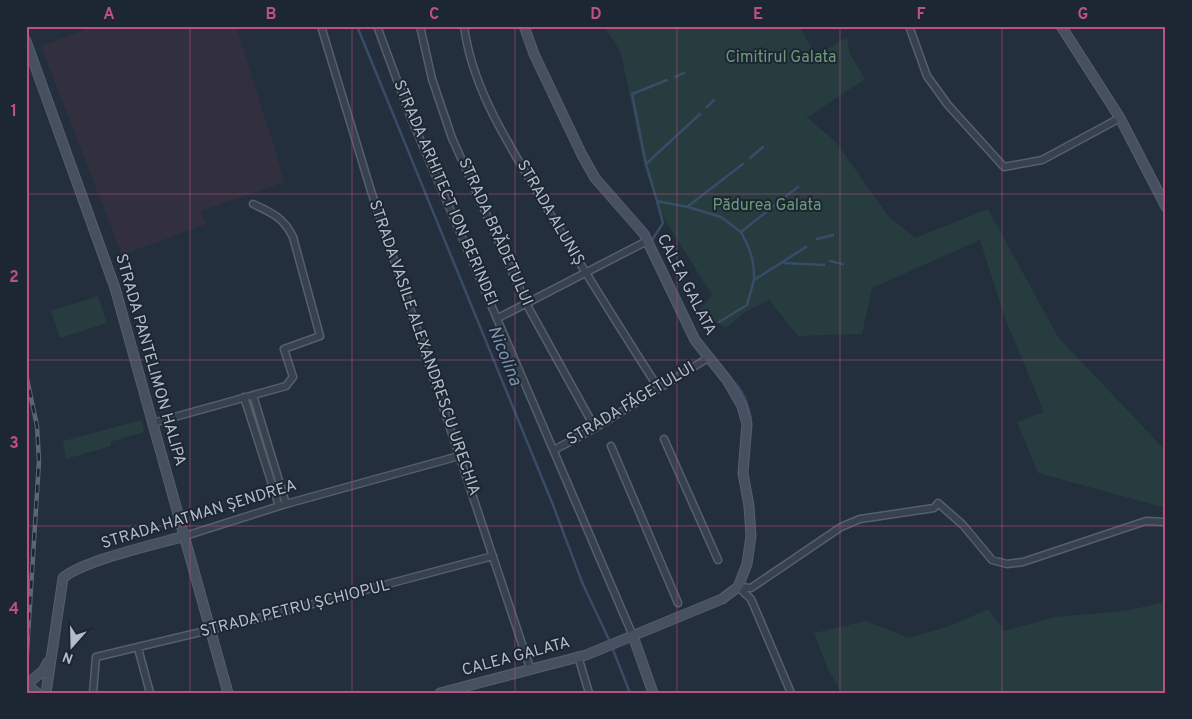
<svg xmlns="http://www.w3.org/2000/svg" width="1192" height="719" font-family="Overpass,sans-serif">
<rect width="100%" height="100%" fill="#242f3e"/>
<!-- medical -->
<path fill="#32303f" d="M 95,26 L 236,26 L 285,182 L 201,211 L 206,224 L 122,255 L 41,46 Z"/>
<!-- green -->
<path fill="#263c3f" d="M 604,26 L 799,26 L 816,56 L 847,37 L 850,54 L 865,79 L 808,117 L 804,115 L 836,142 L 888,216 L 915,238 L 988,209 L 1058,337 L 1166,451 L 1166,508 L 1038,473 L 1017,422 L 1044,412 L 1005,318 L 980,240 L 872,288 L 862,334 L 798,336 L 769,300 L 745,312 L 726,328 L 698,311 L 712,295 L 662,215 L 644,166 L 621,53 Z
M 98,296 L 107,323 L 60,338 L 51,311 Z
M 142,420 L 144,432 L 110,442 L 111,446 L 66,459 L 63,441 Z
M 1166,602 L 1166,693 L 842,693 L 828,670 L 814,633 L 866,621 L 909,638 L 950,626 L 988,609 L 1004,631 L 1055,617 L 1124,611 Z"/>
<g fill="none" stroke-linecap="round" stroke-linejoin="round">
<!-- stream -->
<path stroke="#394c67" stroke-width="2.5" d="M 357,26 L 553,505 L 582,582 L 610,642
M 675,77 L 684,73
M 707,107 L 714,100
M 700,114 L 646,164 L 657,201 L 687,207 L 743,164
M 750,158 L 763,147
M 646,164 L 632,94 L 667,80
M 786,196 L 798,187
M 688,207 L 721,217 L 741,232 L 775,205
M 741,232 C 750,249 755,261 754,280
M 817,239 L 833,235
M 652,240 L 663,223 L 657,201
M 830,261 L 843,264
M 784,263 L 824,265
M 719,322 L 747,305 L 754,280 L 806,247
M 730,378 C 743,390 747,401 751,419
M 612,647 L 630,693"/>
<defs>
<path id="street" d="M 321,26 L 371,191 L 530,668
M 377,26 L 411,118 L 633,636
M 420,26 L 432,79 L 452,138 L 527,305 L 595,428
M 464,26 C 472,88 508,143 539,195 C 578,261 618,325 659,389
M 909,26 L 927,76 L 948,105 L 1004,167 L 1042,160 L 1120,118
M 498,318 L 647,241
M 253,395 L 286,504
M 244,397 L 279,506
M 153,423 L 286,386 L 293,377 L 284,349 L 320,336 L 293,237 C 284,218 271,212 253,204
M 664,439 L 718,560
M 611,446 L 678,603
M 554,450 L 595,428 L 708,358
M 185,536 L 286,504 L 459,456
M 738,587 L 751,588 L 841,527 L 860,519 L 934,508 L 938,503 L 963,525 L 992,560 L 1007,564 L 1023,562 L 1146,521 L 1166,522
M 739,588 L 751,599 L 791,693
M 138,648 L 150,693
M 578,656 L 589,693
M 93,693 L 96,657 L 264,617 L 493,556"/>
<path id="secondary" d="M 1061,26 L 1120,118 L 1166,207
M 26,41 L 115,288 L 228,693
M 633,636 L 653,693
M 26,684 L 37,693
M 27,684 L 43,671 L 48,662
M 46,693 L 63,578 C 81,561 157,544 185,536
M 440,693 L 586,655 L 722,599 L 738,587 L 747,564 L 751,536 L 749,506 L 743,473 L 747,424 L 742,406 L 727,380 L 695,340 L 644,234 L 595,178 L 582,155 L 534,54 L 524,26"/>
</defs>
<!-- street casing -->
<use href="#street" stroke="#565f6c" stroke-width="9"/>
<!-- secondary casing -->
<use href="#secondary" stroke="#565f6c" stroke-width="11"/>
<!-- street -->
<use href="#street" stroke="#38414e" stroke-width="6"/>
<!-- secondary -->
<use href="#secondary" stroke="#465061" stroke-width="9"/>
<defs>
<path id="rail" d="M 26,374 L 37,426 L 39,461 L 26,668"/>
</defs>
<!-- rail casing -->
<use href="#rail" stroke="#5a6575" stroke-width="4.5"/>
<!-- rail -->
<use href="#rail" stroke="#1d2633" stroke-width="2.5" stroke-dasharray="8" stroke-linecap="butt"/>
</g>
<!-- grid -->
<path fill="none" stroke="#bd5182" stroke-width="1" stroke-opacity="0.55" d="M 190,26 L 190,693M 352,26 L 352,693M 515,26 L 515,693M 677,26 L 677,693M 840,26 L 840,693M 1002,26 L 1002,693M 26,194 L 1166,194M 26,360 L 1166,360M 26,526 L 1166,526"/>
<g text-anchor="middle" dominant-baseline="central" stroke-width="4" stroke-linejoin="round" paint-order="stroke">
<!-- park labels -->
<g font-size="16" fill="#6b9a76" stroke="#1d2633">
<text x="781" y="58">Cimitirul Galata</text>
<text x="767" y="206">Pădurea Galata</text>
</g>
<!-- street labels -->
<g font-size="16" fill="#b4bcc9" stroke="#1d2633">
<text transform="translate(445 193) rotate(67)">STRADA ARHITECT ION BERINDEI</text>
<text transform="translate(550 213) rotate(60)">STRADA ALUNIȘ</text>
<text transform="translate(495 232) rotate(66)">STRADA BRĂDETULUI</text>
<text transform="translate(686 285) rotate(63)">CALEA GALATA</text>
<text transform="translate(424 348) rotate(71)">STRADA VASILE ALEXANDRESCU URECHIA</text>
<text transform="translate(150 360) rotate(74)">STRADA PANTELIMON HALIPA</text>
<text transform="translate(631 404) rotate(-31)">STRADA FĂGETULUI</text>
<text transform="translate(199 515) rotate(-17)">STRADA HATMAN ȘENDREA</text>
<text transform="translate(295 609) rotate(-14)">STRADA PETRU ȘCHIOPUL</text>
<text transform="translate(516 657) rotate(-15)">CALEA GALATA</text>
</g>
<!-- water labels -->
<g font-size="18" font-style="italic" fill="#7c92b1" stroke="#1d2633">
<text transform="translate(504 356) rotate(68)">Nicolina</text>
</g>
</g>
<!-- border -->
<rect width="1192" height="719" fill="none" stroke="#1d2633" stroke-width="55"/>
<!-- north arrow -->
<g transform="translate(72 646) rotate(200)" stroke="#1d2633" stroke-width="4" paint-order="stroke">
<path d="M0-4L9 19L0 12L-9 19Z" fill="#b4bcc9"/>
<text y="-8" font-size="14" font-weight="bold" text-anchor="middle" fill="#b4bcc9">N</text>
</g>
<rect x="28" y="28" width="1136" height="664" fill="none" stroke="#bd5182" stroke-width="2"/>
<g font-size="16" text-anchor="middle" font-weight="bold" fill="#bd5182">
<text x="109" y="19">A</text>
<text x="271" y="19">B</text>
<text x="434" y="19">C</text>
<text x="596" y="19">D</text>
<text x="758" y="19">E</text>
<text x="921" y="19">F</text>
<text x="1083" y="19">G</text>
<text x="14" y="116">1</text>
<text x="14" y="282">2</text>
<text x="14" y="448">3</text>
<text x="14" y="614">4</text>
</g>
</svg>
